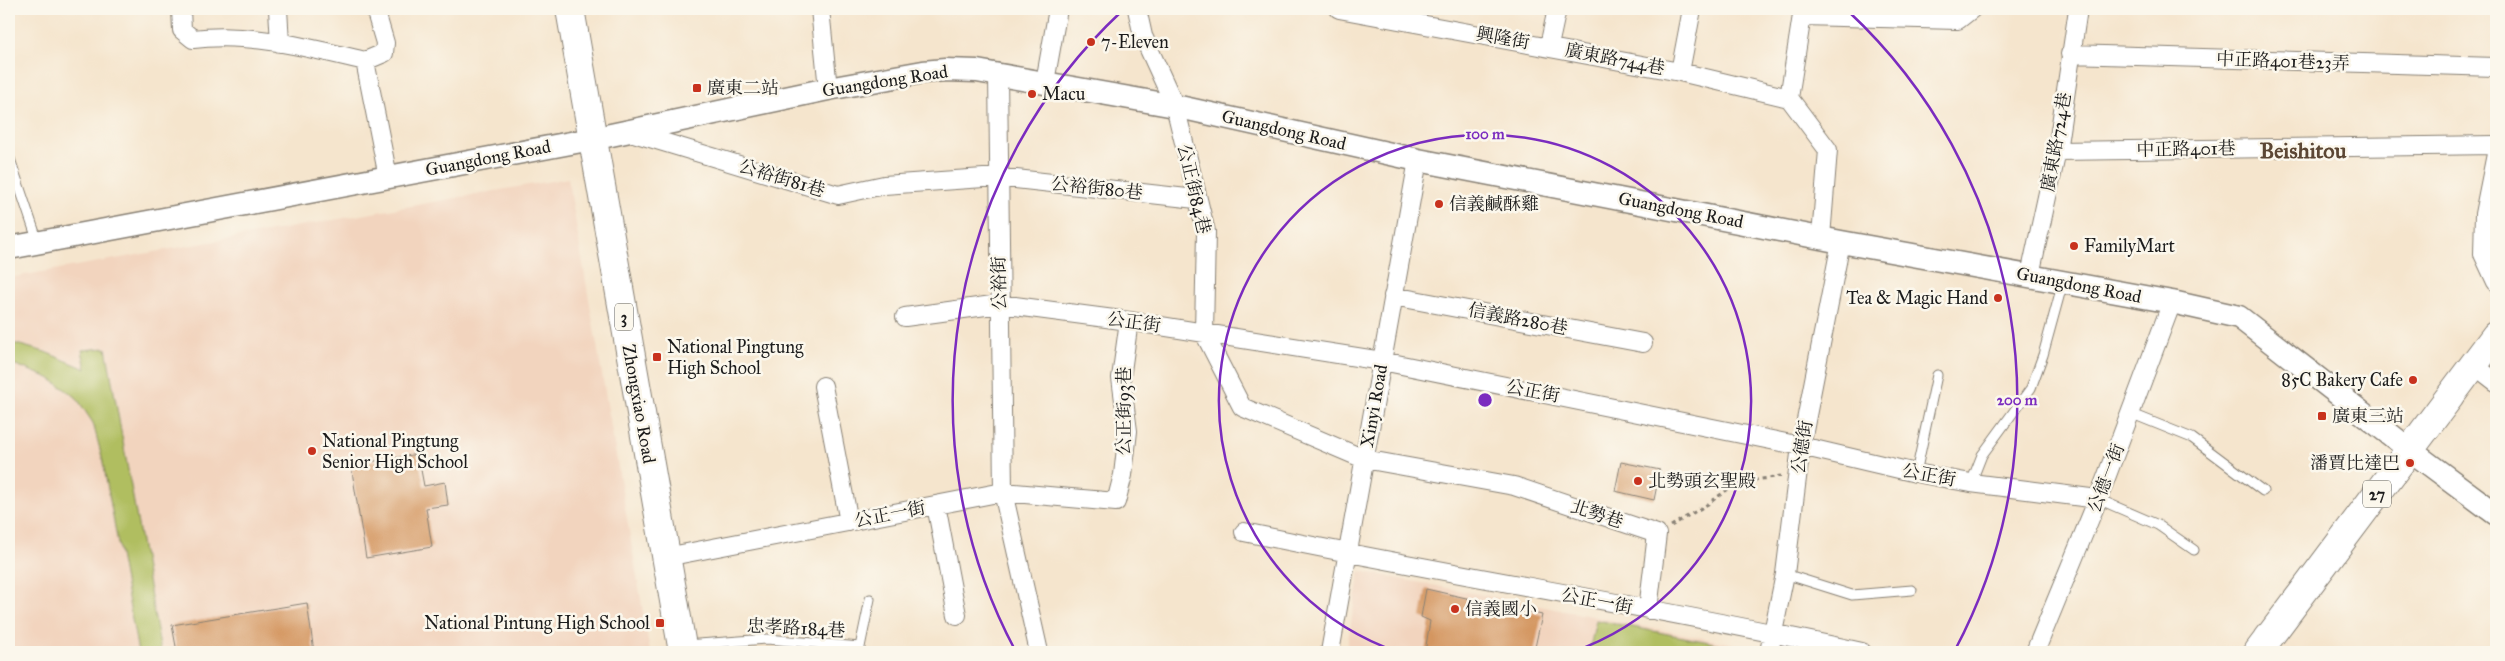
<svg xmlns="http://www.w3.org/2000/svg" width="2505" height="661" font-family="'IM FELL Great Primer','Noto Serif TC',serif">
<rect width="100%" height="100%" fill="#fbf7ec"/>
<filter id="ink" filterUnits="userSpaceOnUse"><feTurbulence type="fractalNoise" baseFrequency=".02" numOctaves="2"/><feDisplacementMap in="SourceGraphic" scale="10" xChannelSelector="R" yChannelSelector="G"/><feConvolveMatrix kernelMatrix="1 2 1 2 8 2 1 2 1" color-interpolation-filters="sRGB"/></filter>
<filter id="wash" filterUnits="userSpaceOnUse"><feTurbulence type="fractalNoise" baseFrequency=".0096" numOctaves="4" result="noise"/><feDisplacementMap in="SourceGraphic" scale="20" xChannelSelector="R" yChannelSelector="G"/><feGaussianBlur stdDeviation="1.12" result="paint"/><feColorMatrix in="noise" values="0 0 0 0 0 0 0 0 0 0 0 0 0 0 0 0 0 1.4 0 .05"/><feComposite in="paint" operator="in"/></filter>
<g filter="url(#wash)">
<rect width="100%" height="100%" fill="#f5e5cd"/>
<!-- built -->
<path fill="#f2d4be" d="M 568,178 L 650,652 L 9,652 L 9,278 Z
M 1360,571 L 1754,648 L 1753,652 L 1346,652 Z"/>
<!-- green -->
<path fill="#b0be60" stroke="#666d3e" d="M 9,342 L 45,352 L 86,369 L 82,350 L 106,348 L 161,652 L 138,652 L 102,457 L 93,423 L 76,397 L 49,378 L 16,365 L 9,365 Z
M 1596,620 L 1719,644 L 1717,652 L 1589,652 Z"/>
<g id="blocks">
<!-- building -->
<path fill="#d49661" d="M 418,454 L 424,486 L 445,482 L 448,505 L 426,508 L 432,547 L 366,558 L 351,465 Z
M 1621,462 L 1660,470 L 1654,500 L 1615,491 Z
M 1426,589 L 1542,615 L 1534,652 L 1425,652 L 1430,621 L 1421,617 Z
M 307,603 L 314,652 L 177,652 L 172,625 Z"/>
</g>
</g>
<g filter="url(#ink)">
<use href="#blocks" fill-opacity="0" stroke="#888074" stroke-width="1"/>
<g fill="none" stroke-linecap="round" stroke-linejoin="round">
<defs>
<path id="service" d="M 9,156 L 38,242
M 2130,413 L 2192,438 L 2263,491
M 1916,473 L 1937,375
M 1971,483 L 1982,455 L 2031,388 L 2043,355 L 2063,282
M 2098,499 L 2158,525 L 2194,550
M 1785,574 L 1852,595 L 1912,590
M 685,645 L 767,639 L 860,647 L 870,599"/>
<path id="minor" d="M 181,9 L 182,30 L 193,39 C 251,32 309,48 365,61
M 278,9 L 280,43
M 820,9 L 828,89
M 1137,9 L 1143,36 L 1175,106 L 1206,232 L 1204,333 L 1242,407 L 1364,459 L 1514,486 L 1657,534 L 1648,610
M 1339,9 L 1680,72 L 1789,98 L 1828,150 L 1821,237
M 1803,16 L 1958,20 L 1972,9
M 1549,46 L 1557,9
M 2070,54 L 2496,67
M 365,61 L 388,177
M 365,61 L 384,53 L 385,43 L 375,9
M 1680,72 L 1692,9
M 998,74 L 1003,492 L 1039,652
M 1045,82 L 1058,9
M 1789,98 L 1803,9
M 630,132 L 838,195 L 884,185 L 998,177 L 1196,199
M 2057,151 L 2496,145
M 2496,154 L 2484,214 L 2483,254 L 2496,282
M 2030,275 L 2057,151 L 2078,9
M 1393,296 L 1643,343
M 905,317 L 1000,304 L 1129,321 L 1382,361 L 1801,446 L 1916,473 L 1971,483 L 2098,499
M 2474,365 L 2496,382
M 823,386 L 849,522
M 936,505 L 957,615
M 1244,532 C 1449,575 1657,607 1862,652
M 666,557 L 1003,492 L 1116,502 L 1123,475 L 1128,431 L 1121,378 L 1129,321
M 1330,652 L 1418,160
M 1769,652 L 1785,574 L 1801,446 L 1841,242
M 2035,652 L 2098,499 L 2172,302"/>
<path id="tertiary" d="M 9,248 L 592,139 L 828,89 L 923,72 L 945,70 L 977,71 L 1175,106 L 1418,160 L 1841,242 L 2172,302 L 2239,317 L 2410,450 L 2496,514"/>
<path id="primary" d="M 570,9 L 683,652
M 2258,652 L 2496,335"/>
</defs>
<!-- service casing -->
<use href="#service" stroke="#888074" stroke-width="11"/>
<!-- minor casing -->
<use href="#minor" stroke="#888074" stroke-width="20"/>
<!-- tertiary casing -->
<use href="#tertiary" stroke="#888074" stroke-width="25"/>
<!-- primary casing -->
<use href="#primary" stroke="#888074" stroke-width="30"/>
<!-- path -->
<path stroke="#888074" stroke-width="3" stroke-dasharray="4 4" stroke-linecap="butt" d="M 1671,526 L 1708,504 L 1736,483 L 1781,476"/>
<!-- service -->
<use href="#service" stroke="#fff" stroke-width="9"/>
<!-- minor -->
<use href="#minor" stroke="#fff" stroke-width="18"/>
<!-- tertiary -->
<use href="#tertiary" stroke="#fff" stroke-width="22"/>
<!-- primary -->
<use href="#primary" stroke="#fff" stroke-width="28"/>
</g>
</g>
<!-- distance rings -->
<g fill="none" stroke="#7b2cbf" stroke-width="2.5">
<path d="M1398 652A266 266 0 1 1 1572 652"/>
<path d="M1015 650A532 532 0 0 1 1122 11M1848 11A532 532 0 0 1 1955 650"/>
</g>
<!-- markers -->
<g fill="#c8321e" stroke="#fbf7ec" stroke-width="2">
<circle cx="1091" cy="42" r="5"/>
<rect x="692" y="83" width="10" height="10" rx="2.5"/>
<circle cx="1032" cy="94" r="5"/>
<circle cx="1439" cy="204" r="5"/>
<circle cx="2074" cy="246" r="5"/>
<circle cx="1998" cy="298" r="5"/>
<rect x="652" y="352" width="10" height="10" rx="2.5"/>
<circle cx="2413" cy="380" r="5"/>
<rect x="2317" y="411" width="10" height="10" rx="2.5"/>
<circle cx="312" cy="451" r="5"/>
<circle cx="2410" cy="463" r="5"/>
<circle cx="1638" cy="481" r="5"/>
<circle cx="1455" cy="609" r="5"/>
<rect x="655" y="618" width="10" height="10" rx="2.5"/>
</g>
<g text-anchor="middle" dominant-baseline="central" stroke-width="5" stroke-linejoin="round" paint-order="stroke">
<!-- shield labels -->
<g fill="#fbf7ec" stroke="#5f5e5a" stroke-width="1">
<rect x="615" y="303.5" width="18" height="27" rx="4"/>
<rect x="2363" y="480.5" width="28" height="27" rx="4"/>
</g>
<g font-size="16" font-weight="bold" fill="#1c1c1c">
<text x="624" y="317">3</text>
<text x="2377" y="494">27</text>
</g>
<!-- street labels -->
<g font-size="18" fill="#1c1c1c" stroke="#fbf7ec">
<text transform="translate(1503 38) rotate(10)">興隆街</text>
<text transform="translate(1615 59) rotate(11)">廣東路744巷</text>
<text transform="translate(2283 61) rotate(2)">中正路401巷23弄</text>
<text transform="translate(885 81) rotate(-9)">Guangdong Road</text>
<text transform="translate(1284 130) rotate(13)">Guangdong Road</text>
<text transform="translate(2056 142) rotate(-80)">廣東路724巷</text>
<text transform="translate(2186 149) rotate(-1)">中正路401巷</text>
<text transform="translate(488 158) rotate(-11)">Guangdong Road</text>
<text transform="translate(782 178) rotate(17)">公裕街81巷</text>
<text transform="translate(1097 188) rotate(6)">公裕街80巷</text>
<text transform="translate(1194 189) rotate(77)">公正街84巷</text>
<text transform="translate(1681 210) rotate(11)">Guangdong Road</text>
<text transform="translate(999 283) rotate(-91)">公裕街</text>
<text transform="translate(2079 285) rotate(11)">Guangdong Road</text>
<text transform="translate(1518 319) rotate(11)">信義路280巷</text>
<text transform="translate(1134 322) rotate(8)">公正街</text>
<text transform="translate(1533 391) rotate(11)">公正街</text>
<text transform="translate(639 404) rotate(80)">Zhongxiao Road</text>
<text transform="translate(1374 406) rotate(-80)">Xinyi Road</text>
<text transform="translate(1124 411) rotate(-90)">公正街93巷</text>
<text transform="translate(1802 447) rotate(-81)">公德街</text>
<text transform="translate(1929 475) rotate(11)">公正街</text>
<text transform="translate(2106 478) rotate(-69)">公德一街</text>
<text transform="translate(890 514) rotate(-11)">公正一街</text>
<text transform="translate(1597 514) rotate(18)">北勢巷</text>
<text transform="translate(1597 601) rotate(11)">公正一街</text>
<text transform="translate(796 628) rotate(3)">忠孝路184巷</text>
</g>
<!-- poi labels -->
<g font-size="18" fill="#1c1c1c" stroke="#fbf7ec" text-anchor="start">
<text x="1101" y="42">7-Eleven</text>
<text x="707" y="88">廣東二站</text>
<text x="1042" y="94">Macu</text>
<text x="1449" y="204">信義鹹酥雞</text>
<text x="2084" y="246">FamilyMart</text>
<text x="1988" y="298" text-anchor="end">Tea &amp; Magic Hand</text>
<text x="667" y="347">National Pingtung<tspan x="667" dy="21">High School</tspan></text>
<text x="2403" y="380" text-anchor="end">85C Bakery Cafe</text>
<text x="2332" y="416">廣東三站</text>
<text x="322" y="441">National Pingtung<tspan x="322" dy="21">Senior High School</tspan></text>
<text x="2400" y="463" text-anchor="end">潘賈比達巴</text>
<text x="1648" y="481">北勢頭玄聖殿</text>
<text x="1465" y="609">信義國小</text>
<text x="650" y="623" text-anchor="end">National Pintung High School</text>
</g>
<!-- district labels -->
<g font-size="22" font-weight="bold" fill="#5c4734" stroke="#fbf7ec">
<text x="2303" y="150">Beishitou</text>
</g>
</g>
<circle cx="1485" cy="400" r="8" fill="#7b2cbf" stroke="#fbf7ec" stroke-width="2.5"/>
<g font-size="15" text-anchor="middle" font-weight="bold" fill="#7b2cbf" stroke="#fbf7ec" stroke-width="5" stroke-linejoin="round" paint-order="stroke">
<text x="1485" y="139">100 m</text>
<text x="2017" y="405">200 m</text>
</g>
<!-- margin -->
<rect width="2505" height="661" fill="none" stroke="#fbf7ec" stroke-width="30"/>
</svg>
